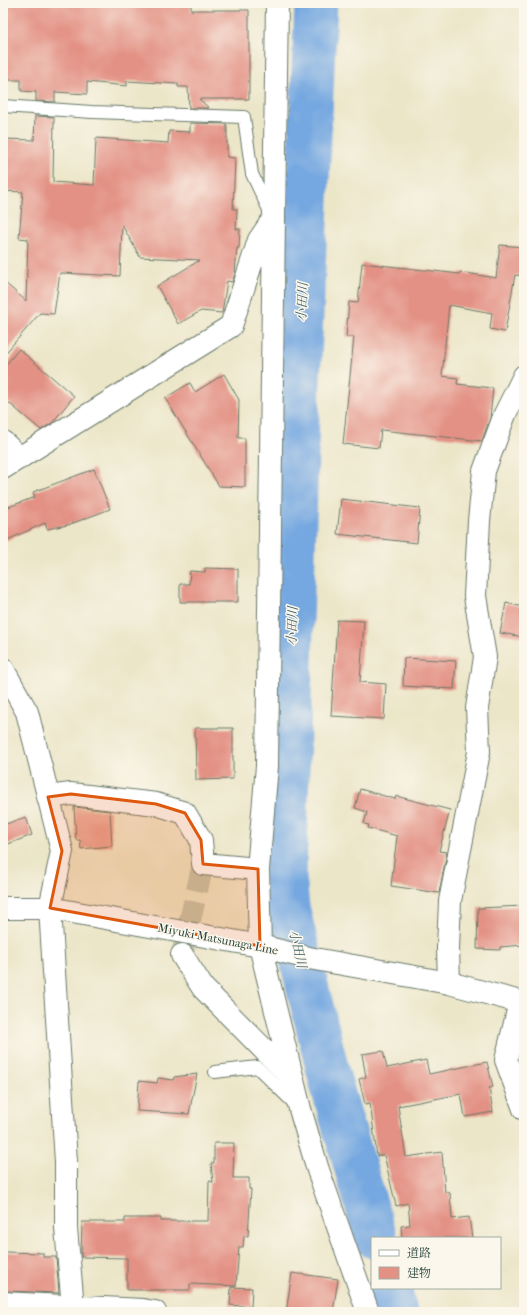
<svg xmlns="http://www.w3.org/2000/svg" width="527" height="1315" font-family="'IM FELL French Canon','Noto Serif JP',serif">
<rect width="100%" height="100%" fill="#fbf7ec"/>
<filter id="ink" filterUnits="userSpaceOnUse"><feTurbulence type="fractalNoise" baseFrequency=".025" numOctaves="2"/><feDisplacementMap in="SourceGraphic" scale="8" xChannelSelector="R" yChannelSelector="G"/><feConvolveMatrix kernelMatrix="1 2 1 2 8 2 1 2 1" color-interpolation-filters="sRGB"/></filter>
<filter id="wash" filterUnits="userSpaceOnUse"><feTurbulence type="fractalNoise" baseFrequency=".012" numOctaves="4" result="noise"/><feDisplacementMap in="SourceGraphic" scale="16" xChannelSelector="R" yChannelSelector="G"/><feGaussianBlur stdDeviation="0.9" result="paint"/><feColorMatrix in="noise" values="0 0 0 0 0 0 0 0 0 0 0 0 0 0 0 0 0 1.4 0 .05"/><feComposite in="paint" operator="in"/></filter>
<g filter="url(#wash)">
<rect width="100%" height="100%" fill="#ece6c9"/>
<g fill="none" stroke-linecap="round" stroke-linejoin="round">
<!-- river -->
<path stroke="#75a7e0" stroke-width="43" d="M 316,3 L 299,382 L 285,877 L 288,907 L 331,1084 L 376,1238
M 390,1288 L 396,1312"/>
</g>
<g id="blocks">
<!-- building -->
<path fill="#e39184" d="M 3,3 L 191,3 L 191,10 L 249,10 L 249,99 L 199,99 L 209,108 L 189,108 L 188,87 L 178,87 L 178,84 L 127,81 L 127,86 L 87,82 L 87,94 L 55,92 L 55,102 L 36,101 L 36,92 L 21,91 L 21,80 L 3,80 Z
M 35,116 L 54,117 L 53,182 L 94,185 L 96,138 L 168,143 L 169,131 L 190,132 L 190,123 L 226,124 L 227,126 L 227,157 L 235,158 L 233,209 L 237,209 L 236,229 L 240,229 L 239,248 L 237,248 L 235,274 L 232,282 L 227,281 L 222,313 L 201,311 L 178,324 L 157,286 L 200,260 L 140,257 L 122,225 L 120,276 L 60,273 L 54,314 L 40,313 L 3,356 L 3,281 L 26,301 L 28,239 L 19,238 L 23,192 L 3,191 L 3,139 L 34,140 Z
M 500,245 L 524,247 L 524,276 L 515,275 L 505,332 L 490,329 L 492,313 L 449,305 L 442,376 L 458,378 L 457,384 L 493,388 L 490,418 L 482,441 L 381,430 L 379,448 L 343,444 L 354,337 L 346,337 L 349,302 L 358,303 L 362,263 L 460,274 L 460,272 L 496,278 Z
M 19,349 L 74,396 L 52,423 L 41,430 L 3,398 L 3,368 Z
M 224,374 L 239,400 L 238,438 L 245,438 L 245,487 L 219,486 L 165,398 L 190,383 L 195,392 Z
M 94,469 L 110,509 L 68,525 L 47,529 L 45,523 L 3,542 L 3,509 L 35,497 L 33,492 Z
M 341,499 L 420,508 L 417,543 L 337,534 Z
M 205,568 L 238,569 L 238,602 L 180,602 L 180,584 L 189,584 L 190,571 L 205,572 Z
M 506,603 L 524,607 L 524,637 L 500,633 Z
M 337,620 L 364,621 L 360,682 L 386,684 L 384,719 L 331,716 Z
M 404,658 L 456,661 L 454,689 L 403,686 Z
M 195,728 L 233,728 L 233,779 L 196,780 Z
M 360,789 L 395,799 L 396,796 L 450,810 L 439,851 L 447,852 L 439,893 L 391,886 L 397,836 L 368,828 L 369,825 L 364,824 L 367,812 L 355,808 Z
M 74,807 L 110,811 L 112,846 L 81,849 L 80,840 L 76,840 Z
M 26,817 L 32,835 L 3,846 L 3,825 Z
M 524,906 L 524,945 L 500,947 L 500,950 L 477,949 L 478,908 Z
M 383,1051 L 387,1068 L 426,1060 L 429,1074 L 487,1062 L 493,1087 L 489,1088 L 493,1112 L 465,1117 L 461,1094 L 398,1106 L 406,1157 L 442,1152 L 445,1192 L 450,1193 L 452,1219 L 469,1217 L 472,1238 L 402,1238 L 401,1226 L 410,1225 L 408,1203 L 396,1206 L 384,1155 L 377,1156 L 370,1103 L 365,1104 L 359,1079 L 366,1077 L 362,1054 Z
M 197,1074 L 189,1114 L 137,1111 L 139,1081 L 157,1083 L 158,1078 L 173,1080 L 174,1077 Z
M 214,1143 L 234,1143 L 233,1178 L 249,1178 L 249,1189 L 251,1189 L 248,1236 L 244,1236 L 243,1247 L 239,1247 L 236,1286 L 190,1284 L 190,1290 L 127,1290 L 127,1258 L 81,1257 L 82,1222 L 125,1222 L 125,1218 L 161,1218 L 161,1221 L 208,1221 L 209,1181 L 213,1182 L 211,1163 L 214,1163 Z
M 3,1252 L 43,1253 L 43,1257 L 56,1257 L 59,1293 L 3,1291 Z
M 292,1273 L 338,1279 L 333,1312 L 286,1312 Z
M 231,1287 L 252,1288 L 251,1307 L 230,1305 Z"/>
</g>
</g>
<g filter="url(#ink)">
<use href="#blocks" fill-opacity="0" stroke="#677868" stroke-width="1"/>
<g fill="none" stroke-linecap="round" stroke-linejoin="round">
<!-- street-tunnel -->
<path stroke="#c3c4ab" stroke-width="22" stroke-dasharray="22 11" stroke-linecap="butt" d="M 182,955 L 203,864"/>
<defs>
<path id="lane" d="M 3,106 L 92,112 L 244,117 L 252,174 L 270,212
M 215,1072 L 257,1067 L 296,1105"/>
<path id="street" d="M 274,218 L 267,766 L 258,869 L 260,946 L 300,1109 L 318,1170 L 368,1312
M 3,442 L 20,458
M 3,468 L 231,326 L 259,240 L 274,218 L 277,3
M 3,669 L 27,712 L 62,851 L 50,908 L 66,1162 L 66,1228 L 73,1307 L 71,1312
M 48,797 L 71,794 L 156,804 L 185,813 L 201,840 L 203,864 L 258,869
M 182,955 L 203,988 L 293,1079
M 449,983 L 448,948 L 450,901 L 479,752 L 477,708 L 485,657 L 475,596 L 479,521 L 484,471 L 505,414 L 524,376
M 520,1002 L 506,1060 L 524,1109
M 3,1303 L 143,1310 L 155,1312"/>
<path id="secondary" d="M 3,908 L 50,908 L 260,946 L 309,958 L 449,983 L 524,1003"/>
</defs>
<!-- lane casing -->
<use href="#lane" stroke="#677868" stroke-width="14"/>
<!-- street casing -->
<use href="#street" stroke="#677868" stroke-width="24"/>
<!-- secondary casing -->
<use href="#secondary" stroke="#677868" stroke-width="24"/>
<!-- lane -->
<use href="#lane" stroke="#fff" stroke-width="12"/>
<!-- street -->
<use href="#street" stroke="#fff" stroke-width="22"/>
<!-- secondary -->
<use href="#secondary" stroke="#fff" stroke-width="22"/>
</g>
</g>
<!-- marked area -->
<path fill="#de580e" fill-opacity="0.2" stroke="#de580e" stroke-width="3" stroke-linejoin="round" d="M 71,794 L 156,804 L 185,813 L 201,840 L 203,864 L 258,869 L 260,946 L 50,908 L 62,851 L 48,797 Z"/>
<g text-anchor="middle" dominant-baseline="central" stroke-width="3" stroke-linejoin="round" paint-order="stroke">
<!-- street labels -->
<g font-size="12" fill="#1f3d34" stroke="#fbf7ec">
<text transform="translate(218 939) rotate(11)">Miyuki Matsunaga Line</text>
</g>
<!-- water labels -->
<g font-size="13" font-style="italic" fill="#395d68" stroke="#fbf7ec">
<text transform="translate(302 302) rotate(-87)">小田川</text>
<text transform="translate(292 626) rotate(-88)">小田川</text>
<text transform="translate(298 949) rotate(77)">小田川</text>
</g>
</g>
<!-- margin -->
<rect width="527" height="1315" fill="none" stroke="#fbf7ec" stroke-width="16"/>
<!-- legend -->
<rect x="371" y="1237" width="130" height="52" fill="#fbf7ec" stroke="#a3ada2"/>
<rect x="379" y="1250" width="20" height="6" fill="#ffffff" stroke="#a3ada2"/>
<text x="407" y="1257" font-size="12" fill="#1f3d34">道路</text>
<rect x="379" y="1267" width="20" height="12" fill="#e39184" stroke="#a3ada2"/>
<text x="407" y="1277" font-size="12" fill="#1f3d34">建物</text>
</svg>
